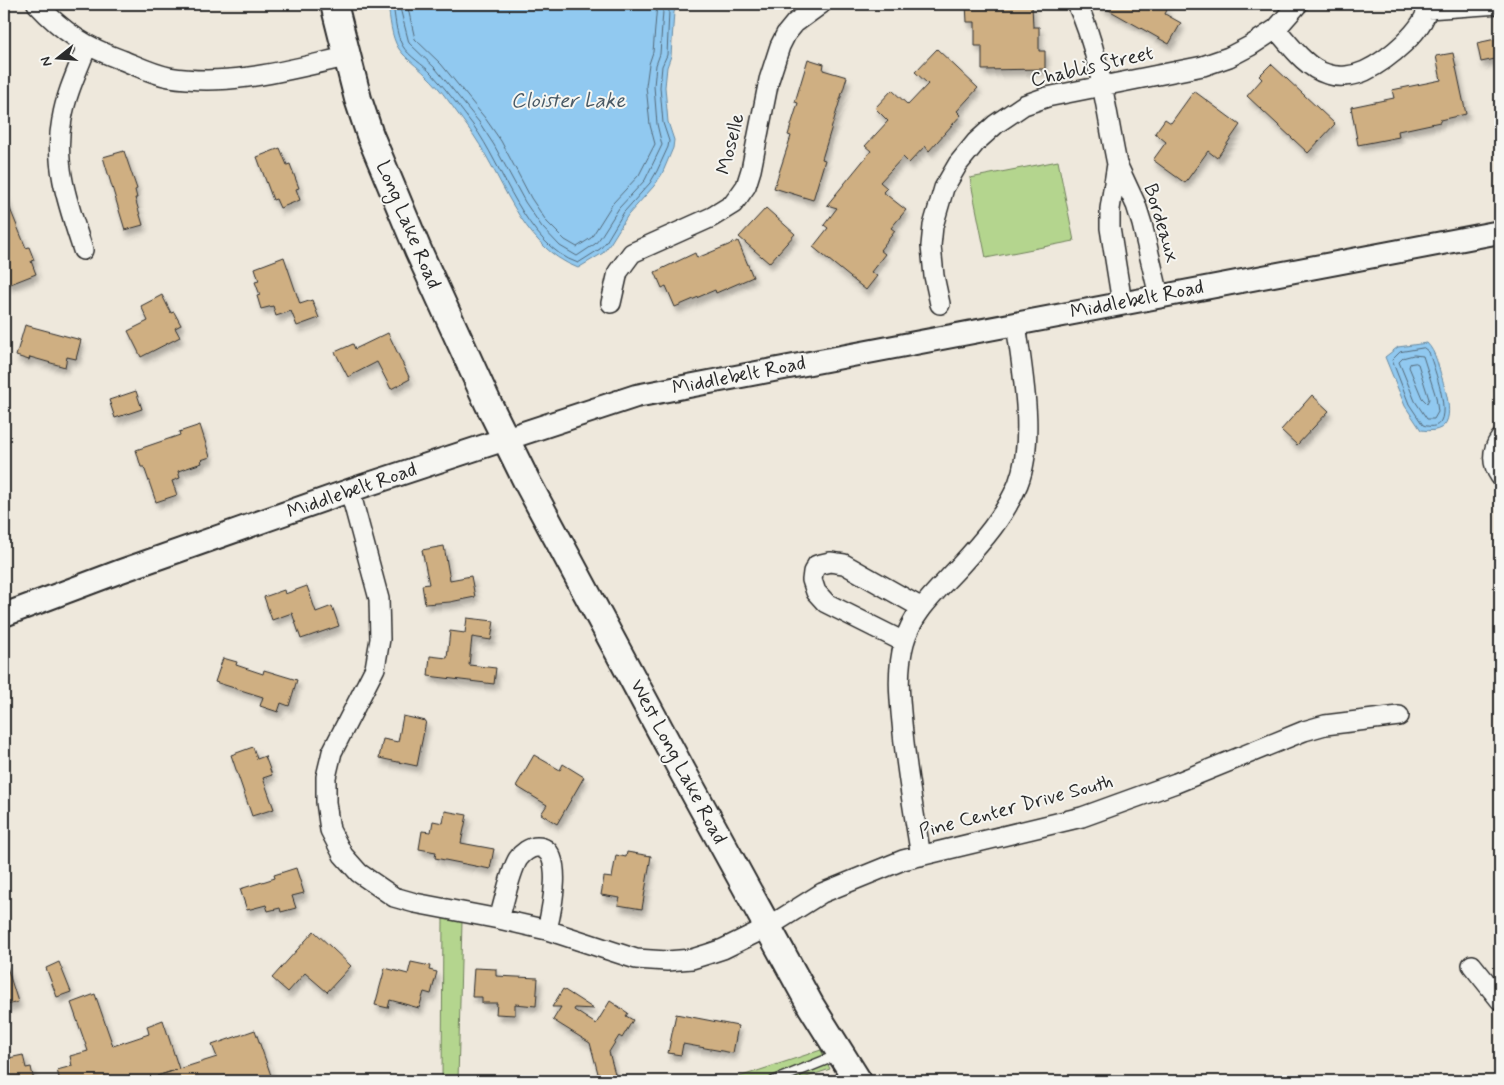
<svg xmlns="http://www.w3.org/2000/svg" width="1504" height="1085" font-family="Mynerve,sans-serif">
<defs>
<filter id="shadow"><feDropShadow dx="3" dy="5.5" stdDeviation="2.5" flood-color="#0004"/></filter>
</defs>
<rect width="100%" height="100%" fill="#eee8dc"/>
<filter id="ink" filterUnits="userSpaceOnUse"><feTurbulence type="fractalNoise" baseFrequency=".02" numOctaves="2"/><feDisplacementMap in="SourceGraphic" scale="10" xChannelSelector="R" yChannelSelector="G"/><feConvolveMatrix kernelMatrix="1 2 1 2 8 2 1 2 1" color-interpolation-filters="sRGB"/></filter>
<g filter="url(#ink)">
<!-- green -->
<path fill="#b4d58e" stroke="#70805c" d="M 1058,161 L 1074,241 L 986,258 L 970,178 Z
M 443,918 L 462,921 L 458,1081 L 442,1081 Z
M 821,1050 L 830,1069 L 795,1081 L 727,1081 Z"/>
<!-- water -->
<path fill="#91c9f0" stroke="#688aa1" d="M 388,4 L 684,4 L 677,6 L 674,12 L 671,56 L 667,67 L 665,87 L 668,122 L 674,140 L 673,148 L 662,174 L 654,186 L 628,215 L 610,244 L 603,253 L 578,268 C 518,245 503,173 467,126 C 454,109 442,90 426,75 C 417,66 406,59 399,49 C 391,37 390,18 388,4 Z
M 1427,343 C 1436,352 1438,366 1442,378 C 1449,401 1459,436 1421,430 L 1405,406 L 1385,357 L 1398,347 Z"/>
<g fill="none" stroke-linecap="round" stroke-linejoin="round">
<!-- shore -->
<path stroke="#546a7a" stroke-width="1" d="M 393,4 C 395,17 396,33 402,45 C 409,57 423,64 432,74 C 447,90 460,108 473,125 C 504,167 525,245 578,263 L 600,249 L 606,242 L 624,212 L 650,183 L 657,171 L 668,147 L 669,141 L 663,123 L 660,87 L 662,66 L 667,55 L 669,11 L 672,4
M 399,4 L 409,43 L 436,69 L 479,122 L 494,145 L 525,202 L 542,227 L 560,246 L 577,256 L 595,244 L 600,238 L 619,208 L 645,180 L 662,145 L 657,124 L 654,86 L 656,65 L 660,54 L 663,11 L 665,4
M 407,4 L 415,39 L 441,64 L 485,118 L 501,141 L 531,198 L 547,222 L 565,240 L 577,247 L 591,238 L 613,203 L 639,175 L 655,144 L 650,125 L 646,86 L 649,64 L 653,52 L 657,4
M 1424,348 L 1429,352 C 1433,367 1462,437 1423,425 L 1409,404 L 1392,360 L 1400,352 Z
M 1414,355 L 1423,356 L 1436,397 L 1438,412 L 1434,419 L 1427,419 L 1415,401 L 1399,362 L 1403,358 Z
M 1416,363 L 1418,364 L 1429,399 L 1427,403 L 1422,398 L 1409,367 L 1410,364 Z"/>
</g>
<!-- building -->
<path fill="#cfaf82" stroke="#2b2b2b" filter="url(#shadow)" d="M 966,4 L 1032,5 L 1033,27 L 1039,27 L 1039,51 L 1045,51 L 1045,69 L 982,70 L 982,46 L 975,46 L 975,22 L 967,22 Z
M 1098,4 L 1157,4 L 1167,10 L 1165,14 L 1181,23 L 1169,44 Z
M 1500,38 L 1500,58 L 1481,62 L 1477,43 Z
M 937,49 L 978,88 L 957,111 L 961,115 L 929,151 L 925,146 L 909,163 L 903,157 L 880,182 L 887,188 L 883,192 L 906,210 L 891,228 L 895,231 L 880,250 L 885,254 L 871,272 L 877,276 L 866,290 L 813,247 L 828,228 L 824,225 L 837,208 L 827,205 L 871,151 L 865,146 L 888,121 L 875,108 L 892,90 L 908,105 L 928,84 L 915,72 Z
M 1453,53 L 1466,114 L 1440,120 L 1440,122 L 1398,131 L 1399,137 L 1358,145 L 1351,107 L 1394,98 L 1392,90 L 1441,80 L 1436,56 Z
M 808,59 L 824,64 L 823,70 L 847,77 L 822,159 L 825,160 L 813,200 L 774,188 L 791,136 L 788,135 L 798,103 L 795,102 Z
M 1271,64 L 1335,124 L 1308,153 L 1247,96 L 1262,79 L 1259,76 Z
M 1194,91 L 1240,125 L 1217,158 L 1208,151 L 1185,183 L 1153,160 L 1166,142 L 1155,133 L 1165,119 L 1171,123 Z
M 280,148 L 287,165 L 290,164 L 299,188 L 296,189 L 300,200 L 280,208 L 276,199 L 273,200 L 257,157 Z
M 124,151 L 137,189 L 135,190 L 137,198 L 135,198 L 143,225 L 125,230 L 103,157 Z
M 4,194 L 26,248 L 29,247 L 34,260 L 31,261 L 36,274 L 8,285 L 4,275 Z
M 766,208 L 795,234 L 769,263 L 739,237 Z
M 738,241 L 753,277 L 716,293 L 715,290 L 675,307 L 666,286 L 662,288 L 655,272 L 695,253 L 697,258 Z
M 284,257 L 300,304 L 312,300 L 319,318 L 297,326 L 291,311 L 276,316 L 273,306 L 261,309 L 257,296 L 260,295 L 255,282 L 259,281 L 255,268 Z
M 162,295 L 171,313 L 174,312 L 181,325 L 175,328 L 180,337 L 141,357 L 128,331 L 148,321 L 141,306 Z
M 25,325 L 81,340 L 76,359 L 67,357 L 65,367 L 30,357 L 29,360 L 16,356 Z
M 388,333 L 410,379 L 391,389 L 377,362 L 348,377 L 335,352 L 353,344 L 355,349 Z
M 136,391 L 142,409 L 115,418 L 109,400 Z
M 1312,395 L 1329,411 L 1297,445 L 1281,430 Z
M 200,425 L 210,457 L 201,460 L 202,463 L 178,471 L 180,478 L 172,481 L 177,495 L 156,502 L 144,467 L 141,467 L 136,450 L 180,435 L 179,432 Z
M 444,546 L 450,580 L 471,576 L 475,597 L 450,602 L 425,604 L 422,585 L 429,584 L 422,550 Z
M 307,586 L 316,612 L 332,606 L 339,626 L 301,639 L 292,613 L 272,620 L 264,597 L 284,590 L 285,594 Z
M 467,618 L 494,621 L 491,640 L 472,637 L 469,665 L 496,668 L 494,684 L 428,676 L 430,656 L 447,658 L 450,631 L 465,633 Z
M 223,658 L 237,662 L 236,665 L 263,674 L 264,670 L 297,680 L 289,706 L 281,703 L 278,712 L 260,706 L 263,697 L 215,682 Z
M 403,716 L 426,721 L 417,766 L 379,758 L 383,739 L 398,742 Z
M 253,747 L 257,759 L 265,756 L 272,775 L 263,778 L 274,809 L 252,816 L 231,755 Z
M 534,755 L 560,770 L 563,764 L 584,777 L 557,824 L 541,814 L 547,805 L 516,786 Z
M 445,811 L 467,815 L 461,843 L 494,849 L 490,869 L 435,858 L 436,852 L 419,849 L 422,831 L 431,832 L 433,821 L 443,823 Z
M 627,852 L 651,856 L 642,909 L 618,905 L 620,898 L 601,895 L 604,877 L 612,878 L 616,855 L 626,857 Z
M 296,868 L 304,893 L 292,896 L 296,908 L 281,912 L 280,908 L 268,911 L 266,905 L 247,910 L 240,889 L 275,878 L 274,875 Z
M 314,931 L 351,966 L 327,992 L 305,973 L 288,992 L 272,978 Z
M 59,962 L 71,992 L 57,997 L 46,968 Z
M 411,962 L 430,966 L 429,970 L 437,972 L 431,994 L 424,992 L 419,1008 L 390,1000 L 388,1008 L 375,1005 L 385,968 L 408,974 Z
M 4,967 L 7,967 L 18,1002 L 4,1006 Z
M 474,968 L 496,969 L 496,976 L 538,978 L 536,1006 L 515,1004 L 515,1015 L 496,1014 L 497,1003 L 482,1003 L 482,997 L 472,997 Z
M 563,989 L 594,1009 L 575,1008 L 574,1010 L 596,1024 L 610,1001 L 628,1013 L 626,1016 L 633,1020 L 622,1038 L 619,1036 L 609,1052 L 617,1081 L 600,1081 L 590,1043 L 553,1020 L 561,1007 L 552,1007 Z
M 95,994 L 113,1046 L 149,1034 L 147,1026 L 163,1020 L 179,1069 L 157,1076 L 217,1057 L 212,1045 L 255,1030 L 273,1081 L 151,1081 L 150,1079 L 143,1081 L 60,1081 L 57,1070 L 72,1066 L 70,1056 L 88,1051 L 71,1003 Z
M 676,1014 L 738,1026 L 733,1053 L 683,1044 L 681,1055 L 668,1053 Z
M 23,1055 L 26,1068 L 31,1067 L 34,1081 L 4,1081 L 4,1059 Z"/>
<g fill="none" stroke-linecap="round" stroke-linejoin="round">
<defs>
<path id="service" d="M 774,1081 L 838,1055"/>
<path id="minor" d="M 37,4 C 63,32 86,47 122,60 C 137,66 153,74 169,77 C 229,87 288,70 346,57
M 1077,4 C 1100,53 1106,111 1117,164
M 1428,9 L 1499,4
M 1276,29 C 1290,45 1306,68 1327,74 C 1339,78 1354,76 1365,71 C 1386,61 1427,29 1428,4
M 83,250 C 69,207 53,165 62,119 C 66,94 78,69 87,46
M 611,303 L 618,272 L 632,253 L 712,217 L 733,204 L 739,196 L 746,186 L 751,170 L 769,80 L 780,46 L 786,34 L 795,23 L 821,4
M 1122,303 L 1110,228 L 1110,209 L 1117,164 L 1136,205 L 1142,224 L 1159,296
M 940,304 L 934,276 L 931,246 L 933,226 L 944,188 L 958,164 L 976,142 L 996,124 L 1024,105 L 1047,97 L 1203,66 L 1229,57 L 1250,46 L 1276,29 L 1298,4
M 1500,439 C 1491,451 1492,464 1500,476
M 350,491 L 379,599 L 380,639 L 375,668 L 332,752 L 326,777 L 326,802 L 330,830 L 343,855 L 359,873 L 394,897 L 415,903 L 499,919 L 547,930 L 636,959 L 667,961 L 692,959 L 708,954 L 723,949 L 768,927 L 822,893 L 903,860 L 1082,817 L 1176,783 L 1304,731 L 1325,725 L 1399,716
M 904,642 L 826,603 L 816,592 L 812,580 L 813,572 L 817,565 L 830,562 L 844,564 L 922,608
M 921,856 C 914,815 907,774 903,733 C 900,702 896,673 904,643 C 912,612 939,589 959,567 C 982,542 1005,516 1018,484 C 1036,438 1022,371 1016,323
M 499,919 C 504,903 510,872 518,859 C 522,853 530,847 537,847 C 566,847 551,913 547,930
M 1472,965 L 1500,1000"/>
<path id="tertiary" d="M 4,615 L 121,571 L 357,488 L 636,396 L 1500,232"/>
<path id="secondary" d="M 334,4 L 358,99 L 370,135 L 418,250 L 488,403 L 527,482 L 679,765 L 811,1006 L 858,1081"/>
</defs>
<!-- service casing -->
<use href="#service" stroke="#2b2b2b" stroke-width="12"/>
<!-- minor casing -->
<use href="#minor" stroke="#2b2b2b" stroke-width="22"/>
<!-- tertiary casing -->
<use href="#tertiary" stroke="#2b2b2b" stroke-width="26"/>
<!-- secondary casing -->
<use href="#secondary" stroke="#2b2b2b" stroke-width="30"/>
<!-- service -->
<use href="#service" stroke="#f6f6f2" stroke-width="9"/>
<!-- minor -->
<use href="#minor" stroke="#f6f6f2" stroke-width="19"/>
<!-- tertiary -->
<use href="#tertiary" stroke="#f6f6f2" stroke-width="22"/>
<!-- secondary -->
<use href="#secondary" stroke="#f6f6f2" stroke-width="26"/>
</g>
</g>
<g text-anchor="middle" dominant-baseline="central" stroke-width="4" stroke-linejoin="round" paint-order="stroke">
<!-- street labels -->
<g font-size="20" fill="#2b2b2b" stroke="#f6f6f2">
<text transform="translate(1092 67) rotate(-13)">Chablis Street</text>
<text transform="translate(731 144) rotate(-76)">Moselle</text>
<text transform="translate(1161 223) rotate(73)">Bordeaux</text>
<text transform="translate(408 225) rotate(67)">Long Lake Road</text>
<text transform="translate(1137 300) rotate(-11)">Middlebelt Road</text>
<text transform="translate(739 376) rotate(-11)">Middlebelt Road</text>
<text transform="translate(352 491) rotate(-19)">Middlebelt Road</text>
<text transform="translate(678 762) rotate(62)">West Long Lake Road</text>
<text transform="translate(1016 807) rotate(-15)">Pine Center Drive South</text>
</g>
<!-- water labels -->
<g font-size="21" font-style="italic" fill="#4a5a66" stroke="#f6f6f2">
<text x="568" y="101">Cloister Lake</text>
</g>
</g>
<!-- margin -->
<rect width="1504" height="1085" fill="none" stroke="#f6f6f2" stroke-width="20"/>
<rect x="10" y="10" width="1484" height="1065" fill="none" stroke="#2b2b2b" stroke-width="2" filter="url(#ink)"/>
<!-- north arrow -->
<g transform="translate(58 58) rotate(253)" stroke="#f6f6f2" stroke-width="4" paint-order="stroke">
<path d="M0-4L9 19L0 12L-9 19Z" fill="#2b2b2b"/>
<text y="-8" font-size="14" font-weight="bold" text-anchor="middle" fill="#2b2b2b">N</text>
</g>
</svg>
